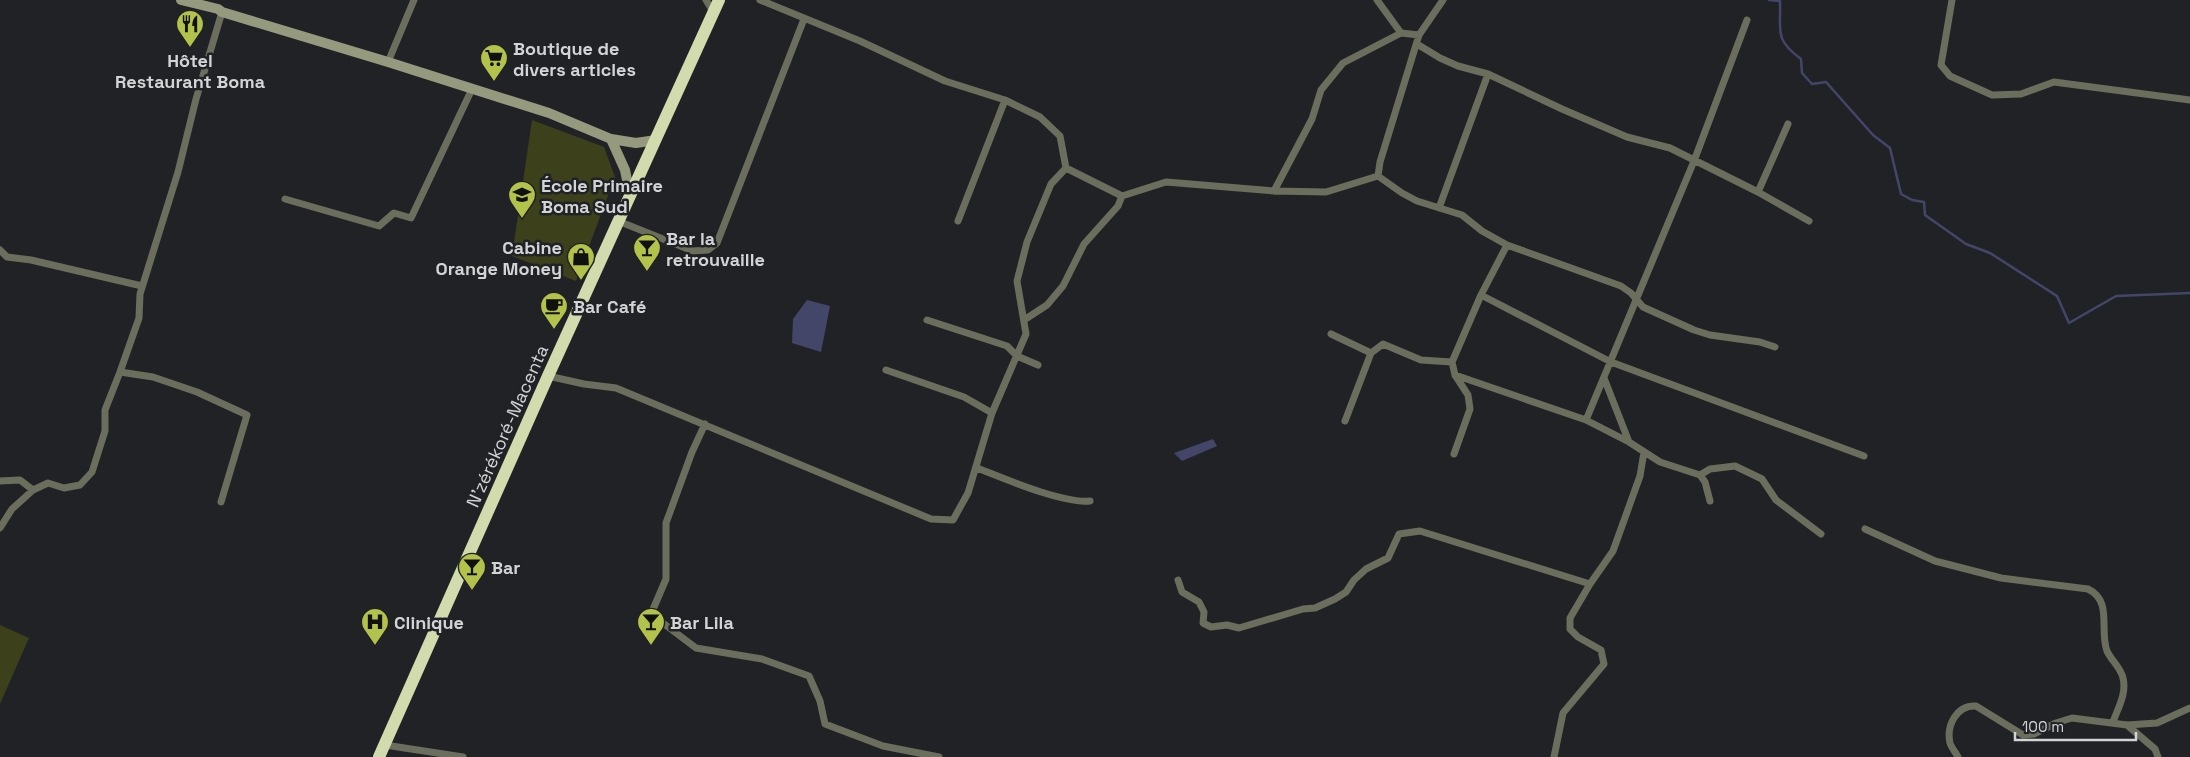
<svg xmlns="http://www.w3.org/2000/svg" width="2190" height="757" font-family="'Space Grotesk',sans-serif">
<rect width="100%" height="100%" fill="#212226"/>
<!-- green -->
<path fill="#3c411c" d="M 532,120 L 604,147 L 615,177 L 576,281 L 512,256 Z
M 0,625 L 29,638 L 0,704 Z"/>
<!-- water -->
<path fill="#434669" d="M 807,300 L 830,306 L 821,352 L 792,343 L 793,319 Z
M 1213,439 L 1217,446 L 1182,461 L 1174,453 Z"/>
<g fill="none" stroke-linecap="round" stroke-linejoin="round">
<!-- stream -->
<path stroke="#434669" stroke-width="2.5" d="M 1769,0 L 1780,1 C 1781,32 1774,39 1801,59 L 1802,73 L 1812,84 L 1826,82 L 1873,135 L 1890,148 L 1901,194 L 1912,200 L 1924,202 L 1925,215 L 1966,244 L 1990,253 L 2057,296 L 2069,323 L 2116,296 L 2190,293"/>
<!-- street -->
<path stroke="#6b6e5d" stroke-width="7" d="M 706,0 L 714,13
M 760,0 L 860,41 L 945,81 L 1005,100 L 1040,117 L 1060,136 L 1066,168 L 1122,196 L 1166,182 L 1274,191 L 1326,192 L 1378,176 L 1380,162 L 1419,35 L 1443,0
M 1377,0 L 1401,33
M 1952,0 L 1941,65 L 1950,76 L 1992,95 L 2021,94 L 2054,82 L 2190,100
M 1417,44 L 1440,58 L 1458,66 L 1488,74 L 1562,109 L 1627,137 L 1670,148 L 1758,192 L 1809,221
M 388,62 L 414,0
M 1378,176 L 1402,193 L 1417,201 L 1462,215 L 1482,231 L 1507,245 L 1621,286 L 1631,293 L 1643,307 L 1694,330 L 1710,335 L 1760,342 L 1775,347
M 1274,191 L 1312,119 L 1321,90 L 1343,63 L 1401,33 L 1419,35
M 1758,192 L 1788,124
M 285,199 L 379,226 L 394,213 L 411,218 L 472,89
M 1439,208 L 1488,74
M 618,221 L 693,251 L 708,250 L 717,243 L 804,19
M 958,221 L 1005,100
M 0,250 L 7,257 L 31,260 L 142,286
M 1481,295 L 1611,362 L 1864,456
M 927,320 L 1007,346 L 1017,356 L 1038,365
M 1024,320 L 1047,305 L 1063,286 L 1084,244 L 1118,206 L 1122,196
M 1331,334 L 1371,353 L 1383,344 L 1421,360 L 1452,362
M 886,370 L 964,397 L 992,413
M 120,372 L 153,377 L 197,392 L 247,415 L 221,502
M 1455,375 L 1586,420 L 1629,442 L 1660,462 L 1700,475 L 1705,482 L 1710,501
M 548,376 L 584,384 L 616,388 L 931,519 L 953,520 L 968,493 L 992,413 L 1026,334 L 1017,281 L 1027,242 L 1051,184 L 1066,168
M 1604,378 L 1629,442
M 1586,420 L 1694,161 L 1747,20
M 1345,421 L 1371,353
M 705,424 L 692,452 L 666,523 L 666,579 L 651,614 L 696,648 L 762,659 L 809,676 L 820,701 L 825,724 L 883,746 L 939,757
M 1454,454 L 1470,409 L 1468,395 L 1455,375 L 1452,362 L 1481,295 L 1507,245
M 977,468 C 1003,478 1063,504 1090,501
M 1700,475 L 1710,469 L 1735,466 L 1762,479 L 1776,500 L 1821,534
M 0,481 L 20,480 L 33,490 L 48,483 L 64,488 L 80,485 L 92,472 L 105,431 L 105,410 L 120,372 L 139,318 L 140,294 L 178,172 L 196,99 L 222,12
M 0,528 L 12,509 L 33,490
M 1865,529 L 1935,561 L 2001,578 L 2088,589 C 2113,601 2099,630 2107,651 C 2111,660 2121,668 2123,678 C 2127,693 2118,708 2113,722
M 1178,580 L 1182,592 L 1199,602 L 1204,612 L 1203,623 L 1211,627 L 1227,625 L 1239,628 L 1303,609 L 1315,608 L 1335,599 L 1346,592 L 1354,580 L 1366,569 L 1388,558 L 1399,534 L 1420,531 L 1590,584
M 2127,725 L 2155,749 L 2158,757
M 385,745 L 463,757
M 1554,757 L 1563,713 L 1604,664 L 1601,650 L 1578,637 L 1570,629 L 1570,618 L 1590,584 L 1613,551 L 1640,476 L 1644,452
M 1958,757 C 1956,753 1951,747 1950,743 C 1946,725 1957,705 1976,706 L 2023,735 L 2034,734 L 2056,723 L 2072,718 L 2127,725 L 2157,723 L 2190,708"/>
<!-- secondary -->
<path stroke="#959a7e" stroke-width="10" d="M 181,0 L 218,9 L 222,12 L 388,62 L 549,113 L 611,139 L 636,143 L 656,140
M 611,139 L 625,170 L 630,195"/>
<!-- highway -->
<path stroke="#d2dbae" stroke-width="12" d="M 379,757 L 548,376 L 719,0"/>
</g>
<!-- icons -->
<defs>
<symbol id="restaurant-pin" viewBox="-11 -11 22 30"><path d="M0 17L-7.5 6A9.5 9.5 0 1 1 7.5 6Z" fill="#b3c24b" stroke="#212226"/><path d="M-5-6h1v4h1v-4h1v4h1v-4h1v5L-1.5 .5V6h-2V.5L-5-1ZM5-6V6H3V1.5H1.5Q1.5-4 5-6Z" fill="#111"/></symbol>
<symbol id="supermarket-pin" viewBox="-11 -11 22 30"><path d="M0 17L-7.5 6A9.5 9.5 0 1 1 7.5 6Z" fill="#b3c24b" stroke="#212226"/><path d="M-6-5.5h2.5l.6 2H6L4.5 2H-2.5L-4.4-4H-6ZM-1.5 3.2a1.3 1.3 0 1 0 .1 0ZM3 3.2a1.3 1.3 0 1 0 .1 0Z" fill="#111"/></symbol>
<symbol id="school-pin" viewBox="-11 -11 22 30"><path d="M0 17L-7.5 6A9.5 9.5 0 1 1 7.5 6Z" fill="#b3c24b" stroke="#212226"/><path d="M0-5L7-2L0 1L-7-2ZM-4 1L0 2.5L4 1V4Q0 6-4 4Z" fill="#111"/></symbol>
<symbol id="bar-pin" viewBox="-11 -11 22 30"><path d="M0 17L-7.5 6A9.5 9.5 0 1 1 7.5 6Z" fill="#b3c24b" stroke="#212226"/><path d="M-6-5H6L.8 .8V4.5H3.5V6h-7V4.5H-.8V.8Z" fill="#111"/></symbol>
<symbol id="shop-pin" viewBox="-11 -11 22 30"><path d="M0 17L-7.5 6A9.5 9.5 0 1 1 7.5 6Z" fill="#b3c24b" stroke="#212226"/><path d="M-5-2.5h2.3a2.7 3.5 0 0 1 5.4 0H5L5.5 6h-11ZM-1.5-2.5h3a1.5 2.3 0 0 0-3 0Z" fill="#111"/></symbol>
<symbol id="cafe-pin" viewBox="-11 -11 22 30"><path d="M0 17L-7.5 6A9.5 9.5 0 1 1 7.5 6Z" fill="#b3c24b" stroke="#212226"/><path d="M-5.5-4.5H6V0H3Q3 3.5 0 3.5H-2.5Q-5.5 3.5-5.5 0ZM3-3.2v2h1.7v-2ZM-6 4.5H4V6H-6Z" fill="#111"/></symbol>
<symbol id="hospital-pin" viewBox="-11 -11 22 30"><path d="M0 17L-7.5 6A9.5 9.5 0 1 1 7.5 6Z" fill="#b3c24b" stroke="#212226"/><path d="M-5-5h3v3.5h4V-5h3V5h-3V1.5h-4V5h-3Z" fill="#111"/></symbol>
</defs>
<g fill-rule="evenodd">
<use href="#restaurant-pin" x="174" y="8" width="32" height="43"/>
<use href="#supermarket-pin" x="478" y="42" width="32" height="43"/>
<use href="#school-pin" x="506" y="179" width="32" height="43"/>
<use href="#bar-pin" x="631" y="232" width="32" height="43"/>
<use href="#shop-pin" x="565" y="241" width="32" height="43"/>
<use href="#cafe-pin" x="538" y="290" width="32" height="43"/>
<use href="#bar-pin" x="456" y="551" width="32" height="43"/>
<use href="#hospital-pin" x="359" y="606" width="32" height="43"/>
<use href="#bar-pin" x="635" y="606" width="32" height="43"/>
</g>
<g text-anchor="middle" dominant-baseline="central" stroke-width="5" stroke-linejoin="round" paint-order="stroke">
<!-- poi labels -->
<g font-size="18" font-weight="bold" fill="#d3d4d6" stroke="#212226" text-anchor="start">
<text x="513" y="48">Boutique de<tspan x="513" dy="21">divers articles</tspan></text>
<text x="190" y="60" text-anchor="middle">Hôtel<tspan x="190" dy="21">Restaurant Boma</tspan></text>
<text x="541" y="185">École Primaire<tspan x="541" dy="21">Boma Sud</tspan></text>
<text x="666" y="238">Bar la<tspan x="666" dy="21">retrouvaille</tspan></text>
<text x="562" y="247" text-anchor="end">Cabine<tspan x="562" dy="21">Orange Money</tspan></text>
<text x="573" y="306">Bar Café</text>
<text x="491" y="567">Bar</text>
<text x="394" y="622">Clinique</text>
<text x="670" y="622">Bar Lila</text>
</g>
<!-- street labels -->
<g font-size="18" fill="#d3d4d6" stroke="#212226">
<text transform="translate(507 426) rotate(-66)">N'zérékoré-Macenta</text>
</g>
</g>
<!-- scale -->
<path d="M2015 732v8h121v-8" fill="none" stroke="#d3d4d6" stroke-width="2.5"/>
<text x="2022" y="732" font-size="15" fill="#d3d4d6" stroke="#212226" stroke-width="4" paint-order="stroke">100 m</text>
</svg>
